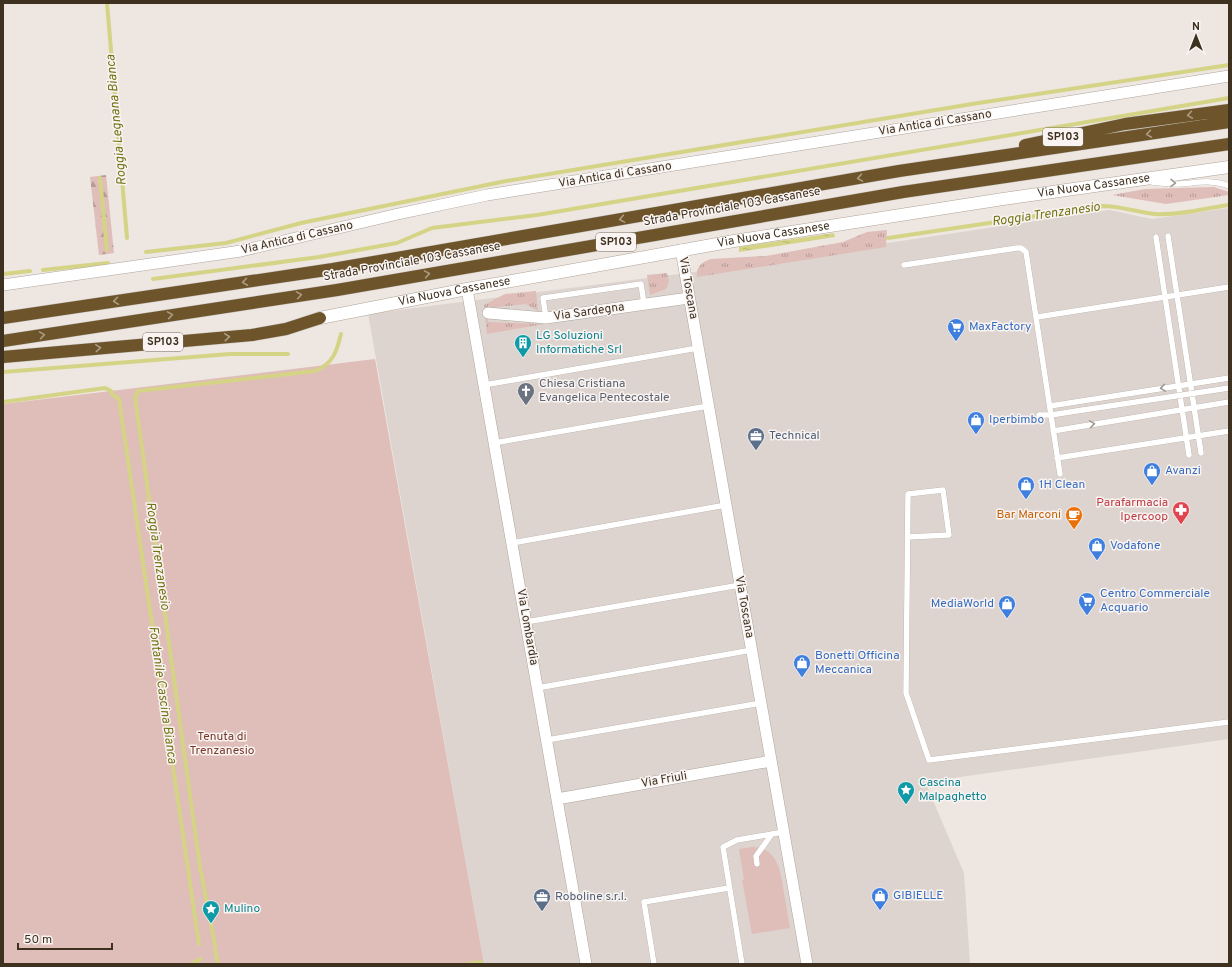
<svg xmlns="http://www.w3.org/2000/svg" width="1232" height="967" font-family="Overpass,sans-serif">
<defs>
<pattern id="grass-tufts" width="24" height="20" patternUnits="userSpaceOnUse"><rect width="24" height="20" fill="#dfbdb9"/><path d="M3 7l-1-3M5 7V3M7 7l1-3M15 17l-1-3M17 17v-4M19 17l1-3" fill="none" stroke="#b69a96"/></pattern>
<pattern id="forest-firs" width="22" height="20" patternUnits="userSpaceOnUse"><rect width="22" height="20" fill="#dfbdb9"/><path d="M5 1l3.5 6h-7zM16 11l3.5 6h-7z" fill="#b69a96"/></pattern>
<pattern id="water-ripples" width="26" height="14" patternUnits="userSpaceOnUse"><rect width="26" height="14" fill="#d5d486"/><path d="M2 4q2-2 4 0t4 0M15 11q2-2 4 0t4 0" fill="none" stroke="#b8b673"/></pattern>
</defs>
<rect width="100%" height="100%" fill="#ede6e1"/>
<!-- built -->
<path fill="#ddd4cf" d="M 1229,208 L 1229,739 L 925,782 L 964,873 L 970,964 L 484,964 L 368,314 L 694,272 L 1109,210 L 1152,219 Z"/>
<!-- grass -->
<path fill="url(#grass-tufts)" d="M 1214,187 L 1229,192 L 1229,195 L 1166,204 L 1112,195 L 1145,189 Z
M 887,230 L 886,247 L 697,277 C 696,266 702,262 711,259 L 766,256 L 843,242 L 867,232 Z
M 667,273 L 669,282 L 666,289 L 650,295 L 647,275 Z
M 536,291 L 538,311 L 526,304 L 488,308 L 488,322 L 544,324 L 487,334 L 484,305 L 505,294 Z"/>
<!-- forest -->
<path fill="url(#forest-firs)" d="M 106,175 L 114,253 L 99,255 L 90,177 Z"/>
<!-- green -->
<path fill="#dfbdb9" d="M 375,359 L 484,964 L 3,964 L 3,404 Z
M 752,847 C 778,847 781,873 784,893 C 786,905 788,916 790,928 L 752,934 L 742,880 L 744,880 L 739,849 Z"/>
<!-- water -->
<path fill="url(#water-ripples)" d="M 834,233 L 835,237 L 739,252 L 739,247 Z"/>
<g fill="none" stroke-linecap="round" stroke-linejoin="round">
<!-- stream -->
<path stroke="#d5d486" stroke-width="4" d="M 107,3 L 127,238
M 100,178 L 107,250
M 888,238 L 1103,206 C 1120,206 1137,212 1155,214 C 1177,216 1206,208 1229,205
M 146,252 L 226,243 L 301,223 L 506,181 L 972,104 L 1229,65
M 43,270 L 108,263
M 3,274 L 30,271
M 153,279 L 319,257 L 397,243 L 432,228 L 537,215 L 1229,98
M 3,372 L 230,354 L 288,354
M 3,402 L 105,388 L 111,391 L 112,394 L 119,399 L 199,944
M 215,945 L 200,867 L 135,397 L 138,391 L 315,371 C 333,364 337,351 341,334
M 215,949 L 218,964
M 192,964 L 200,959
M 468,964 L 481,962"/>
<defs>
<path id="lane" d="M 1152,182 C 1160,183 1167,184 1175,184 C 1193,184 1211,178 1229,186
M 1168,236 L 1201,453
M 1156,237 L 1189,455
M 904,265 L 1017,248 L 1021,248 L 1026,252 L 1060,474
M 1037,317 L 1229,287
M 546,318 L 543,298 L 641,284 L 644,304
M 484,385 L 698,348
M 1050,406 L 1229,378
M 1039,415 L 1051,415 L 1083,410
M 1053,431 L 1229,402
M 494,443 L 708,406
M 1057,458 L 1229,431
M 908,537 L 949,535 L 943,490 L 908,494 L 906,693 L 929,760 L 1229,722
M 512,543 L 726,505
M 526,622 L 740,585
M 537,688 L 752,650
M 547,740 L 761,703
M 757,864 L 756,856 L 772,834
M 654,964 L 644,902 L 729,888
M 742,964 L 723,847 L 737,840 L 784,832"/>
<path id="street" d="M 681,250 L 807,964
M 3,285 L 241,251 L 398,214 L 487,195 L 1229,76
M 467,289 L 586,964
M 488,313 L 546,318 L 689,298
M 557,799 L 771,761"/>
<g id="secondary">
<path id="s1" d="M 320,318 L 467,289 L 734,241 L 1003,199 L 1229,167"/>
</g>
<path id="highway" d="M 1025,145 L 1125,124 L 1229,110
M 3,318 L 333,269 L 899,171 L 1229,122
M 3,341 L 337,290 L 903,192 L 1229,144
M 3,357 L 252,335 L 286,329 L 320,318"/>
</defs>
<!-- lane casing -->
<use href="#lane" stroke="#aea59c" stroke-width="6"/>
<!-- street casing -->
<use href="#street" stroke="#aea59c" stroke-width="12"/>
<!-- secondary casing -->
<use href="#secondary" stroke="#b1a396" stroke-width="13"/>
<!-- highway casing -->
<use href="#highway" stroke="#c9c5c1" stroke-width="13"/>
<!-- lane -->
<use href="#lane" stroke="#fff" stroke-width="5.5"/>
<!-- street -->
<use href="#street" stroke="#fff" stroke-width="11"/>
<!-- secondary -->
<use href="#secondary" stroke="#fff" stroke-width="12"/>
<!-- highway -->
<use href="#highway" stroke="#6d542a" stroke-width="12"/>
<defs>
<path id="lane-bridge" d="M 1083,410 L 1229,388"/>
</defs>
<!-- lane-bridge casing -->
<use href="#lane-bridge" stroke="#aea59c" stroke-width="6" stroke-linecap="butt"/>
<!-- lane-bridge -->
<use href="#lane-bridge" stroke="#fff" stroke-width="5.5"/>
</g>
<!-- one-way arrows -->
<defs><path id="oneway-chevron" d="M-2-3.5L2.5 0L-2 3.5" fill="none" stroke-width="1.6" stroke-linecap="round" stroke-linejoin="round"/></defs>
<g stroke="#ac9c84">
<use href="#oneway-chevron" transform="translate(1190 115) rotate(172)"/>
<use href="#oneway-chevron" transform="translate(1149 134) rotate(172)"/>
<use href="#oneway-chevron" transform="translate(860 178) rotate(170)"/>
<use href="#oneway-chevron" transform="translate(622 219) rotate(170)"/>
<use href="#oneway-chevron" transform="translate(427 274) rotate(-10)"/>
<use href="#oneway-chevron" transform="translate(245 282) rotate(172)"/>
<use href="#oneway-chevron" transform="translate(299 295) rotate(-9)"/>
<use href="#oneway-chevron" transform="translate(116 301) rotate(172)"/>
<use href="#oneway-chevron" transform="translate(170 315) rotate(-9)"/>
<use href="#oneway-chevron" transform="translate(42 335) rotate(-9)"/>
<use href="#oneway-chevron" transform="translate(227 337) rotate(-5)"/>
<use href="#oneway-chevron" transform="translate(98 348) rotate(-5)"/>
</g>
<g stroke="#9f9890">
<use href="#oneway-chevron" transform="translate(1173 183) rotate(1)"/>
<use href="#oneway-chevron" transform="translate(1163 388) rotate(171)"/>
<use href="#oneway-chevron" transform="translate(1092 424) rotate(-9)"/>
</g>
<!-- icons -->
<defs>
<symbol id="supermarket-pin" viewBox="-11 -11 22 30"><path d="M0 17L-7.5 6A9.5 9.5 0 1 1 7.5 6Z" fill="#3f7fe0" stroke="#f9f4f2"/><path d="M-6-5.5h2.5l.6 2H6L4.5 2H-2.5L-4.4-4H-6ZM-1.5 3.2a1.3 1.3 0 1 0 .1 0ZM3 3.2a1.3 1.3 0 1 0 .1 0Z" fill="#fff"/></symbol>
<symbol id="building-pin" viewBox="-11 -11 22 30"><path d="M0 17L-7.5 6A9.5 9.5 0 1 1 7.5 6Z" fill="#0f9aa8" stroke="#f9f4f2"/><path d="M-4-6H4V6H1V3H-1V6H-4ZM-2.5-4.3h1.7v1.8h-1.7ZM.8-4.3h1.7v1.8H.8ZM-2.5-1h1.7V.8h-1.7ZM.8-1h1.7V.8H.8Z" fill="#fff"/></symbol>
<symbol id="church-pin" viewBox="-11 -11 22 30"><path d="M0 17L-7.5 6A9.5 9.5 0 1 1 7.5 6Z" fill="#6b7280" stroke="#f9f4f2"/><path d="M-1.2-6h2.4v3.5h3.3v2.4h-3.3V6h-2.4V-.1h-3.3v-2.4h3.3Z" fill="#fff"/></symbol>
<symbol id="shop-pin" viewBox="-11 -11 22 30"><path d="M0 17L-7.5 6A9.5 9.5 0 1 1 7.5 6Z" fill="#3f7fe0" stroke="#f9f4f2"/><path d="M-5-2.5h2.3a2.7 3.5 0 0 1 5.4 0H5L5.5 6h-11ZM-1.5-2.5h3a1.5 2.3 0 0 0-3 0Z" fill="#fff"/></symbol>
<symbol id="office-pin" viewBox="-11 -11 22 30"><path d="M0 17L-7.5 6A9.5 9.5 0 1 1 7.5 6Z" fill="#5c6f8a" stroke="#f9f4f2"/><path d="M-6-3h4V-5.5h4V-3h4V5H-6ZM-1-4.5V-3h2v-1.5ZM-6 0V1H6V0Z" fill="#fff"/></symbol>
<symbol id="pharmacy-pin" viewBox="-11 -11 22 30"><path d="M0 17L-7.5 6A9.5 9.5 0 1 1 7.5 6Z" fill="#e0444e" stroke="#f9f4f2"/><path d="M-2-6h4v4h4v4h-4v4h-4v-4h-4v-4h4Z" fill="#fff"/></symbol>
<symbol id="cafe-pin" viewBox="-11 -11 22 30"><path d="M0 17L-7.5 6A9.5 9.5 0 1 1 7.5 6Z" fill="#e8710a" stroke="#f9f4f2"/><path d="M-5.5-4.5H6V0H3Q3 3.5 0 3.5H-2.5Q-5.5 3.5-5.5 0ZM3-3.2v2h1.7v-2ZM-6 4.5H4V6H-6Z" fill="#fff"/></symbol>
<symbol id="sight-pin" viewBox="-11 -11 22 30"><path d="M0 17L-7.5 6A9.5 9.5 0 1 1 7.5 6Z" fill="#0f9aa8" stroke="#f9f4f2"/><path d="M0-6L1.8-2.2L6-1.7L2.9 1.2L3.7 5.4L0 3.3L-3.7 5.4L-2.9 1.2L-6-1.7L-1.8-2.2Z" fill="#fff"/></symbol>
</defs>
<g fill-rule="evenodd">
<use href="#supermarket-pin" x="946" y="317" width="20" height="27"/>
<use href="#building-pin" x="513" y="333" width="20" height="27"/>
<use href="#church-pin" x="516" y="381" width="20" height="27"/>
<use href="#shop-pin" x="966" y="410" width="20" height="27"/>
<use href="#office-pin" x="746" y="426" width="20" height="27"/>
<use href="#shop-pin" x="1142" y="461" width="20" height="27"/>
<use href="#shop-pin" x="1016" y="475" width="20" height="27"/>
<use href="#pharmacy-pin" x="1171" y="500" width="20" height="27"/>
<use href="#cafe-pin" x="1064" y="505" width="20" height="27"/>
<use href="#shop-pin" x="1087" y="536" width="20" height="27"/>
<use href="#supermarket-pin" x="1077" y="591" width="20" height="27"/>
<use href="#shop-pin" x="997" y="594" width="20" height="27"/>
<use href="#shop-pin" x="792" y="653" width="20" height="27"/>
<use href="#sight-pin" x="896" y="780" width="20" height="27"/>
<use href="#shop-pin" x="870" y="886" width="20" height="27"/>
<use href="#office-pin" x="532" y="887" width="20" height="27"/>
<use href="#sight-pin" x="201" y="899" width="20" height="27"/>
</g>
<g text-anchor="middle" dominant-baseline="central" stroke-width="3" stroke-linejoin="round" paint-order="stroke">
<!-- shield labels -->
<g fill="#f9f4f2" stroke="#776c5f" stroke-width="1">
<rect x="1043" y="128" width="40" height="18" rx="3"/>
<rect x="596" y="233" width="40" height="18" rx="3"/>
<rect x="143" y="333" width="40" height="18" rx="3"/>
</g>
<g font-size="11" font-weight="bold" fill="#3f3120">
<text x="1063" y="137">SP103</text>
<text x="616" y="242">SP103</text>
<text x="163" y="342">SP103</text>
</g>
<!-- street labels -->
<g font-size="12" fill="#3f3120" stroke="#f9f4f2">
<text transform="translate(935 123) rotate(-9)">Via Antica di Cassano</text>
<text transform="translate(615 175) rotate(-9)">Via Antica di Cassano</text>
<text stroke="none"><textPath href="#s1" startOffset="785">Via Nuova Cassanese</textPath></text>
<text transform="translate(732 207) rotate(-10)">Strada Provinciale 103 Cassanese</text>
<text stroke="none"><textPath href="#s1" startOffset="461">Via Nuova Cassanese</textPath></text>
<text transform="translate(297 238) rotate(-13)">Via Antica di Cassano</text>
<text transform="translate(412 262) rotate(-10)">Strada Provinciale 103 Cassanese</text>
<text transform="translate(688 288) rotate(80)">Via Toscana</text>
<text stroke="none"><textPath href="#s1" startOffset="137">Via Nuova Cassanese</textPath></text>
<text transform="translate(589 312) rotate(-8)">Via Sardegna</text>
<text transform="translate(744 607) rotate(80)">Via Toscana</text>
<text transform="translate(527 627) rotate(80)">Via Lombardia</text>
<text transform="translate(664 780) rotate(-10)">Via Friuli</text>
</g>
<!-- shop labels -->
<g font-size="12" fill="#366cbe" stroke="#f9f4f2" text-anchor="start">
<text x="969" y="327">MaxFactory</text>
<text x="989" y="420">Iperbimbo</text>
<text x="1165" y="471">Avanzi</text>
<text x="1039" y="485">1H Clean</text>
<text x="1110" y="546">Vodafone</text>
<text x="1100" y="594">Centro Commerciale<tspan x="1100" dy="14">Acquario</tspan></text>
<text x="994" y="604" text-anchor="end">MediaWorld</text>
<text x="815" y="656">Bonetti Officina<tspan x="815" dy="14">Meccanica</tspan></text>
<text x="893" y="896">GIBIELLE</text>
</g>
<!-- culture labels -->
<g font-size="12" fill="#0d838f" stroke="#f9f4f2" text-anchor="start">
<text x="536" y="336">LG Soluzioni<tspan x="536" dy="14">Informatiche Srl</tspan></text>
<text x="919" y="783">Cascina<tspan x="919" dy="14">Malpaghetto</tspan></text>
<text x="224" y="909">Mulino</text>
</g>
<!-- worship labels -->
<g font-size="12" fill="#5b616d" stroke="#f9f4f2" text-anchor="start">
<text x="539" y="384">Chiesa Cristiana<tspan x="539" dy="14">Evangelica Pentecostale</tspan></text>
</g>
<!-- service labels -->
<g font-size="12" fill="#4e5e75" stroke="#f9f4f2" text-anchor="start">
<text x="769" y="436">Technical</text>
<text x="555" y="897">Roboline s.r.l.</text>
</g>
<!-- health labels -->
<g font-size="12" fill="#be3a42" stroke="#f9f4f2" text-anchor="end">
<text x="1168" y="503">Parafarmacia<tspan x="1168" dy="14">Ipercoop</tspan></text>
</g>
<!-- food labels -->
<g font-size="12" fill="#c56008" stroke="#f9f4f2" text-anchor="end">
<text x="1061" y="515">Bar Marconi</text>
</g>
<!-- park labels -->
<g font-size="12" fill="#783928" stroke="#f9f4f2">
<text x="222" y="737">Tenuta di<tspan x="222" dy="14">Trenzanesio</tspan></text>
</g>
<!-- water labels -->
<g font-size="13" font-style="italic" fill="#747316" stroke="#f9f4f2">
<text transform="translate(117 120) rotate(-95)">Roggia Legnana Bianca</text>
<text transform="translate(1046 215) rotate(-8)">Roggia Trenzanesio</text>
<text transform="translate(157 556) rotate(82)">Roggia Trenzanesio</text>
<text transform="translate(162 695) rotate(82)">Fontanile Cascina Bianca</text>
</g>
</g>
<!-- border -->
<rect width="1232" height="967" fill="none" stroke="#3f3120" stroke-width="8"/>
<!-- north arrow -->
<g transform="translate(1196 36)" stroke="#f9f4f2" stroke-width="3" paint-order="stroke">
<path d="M0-3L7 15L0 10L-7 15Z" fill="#3f3120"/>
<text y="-6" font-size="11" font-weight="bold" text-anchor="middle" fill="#3f3120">N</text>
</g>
<!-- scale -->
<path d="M18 943v6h94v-6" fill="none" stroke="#3f3120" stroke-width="2"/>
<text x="24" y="943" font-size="12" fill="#3f3120" stroke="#f9f4f2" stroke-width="3" paint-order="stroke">50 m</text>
</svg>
